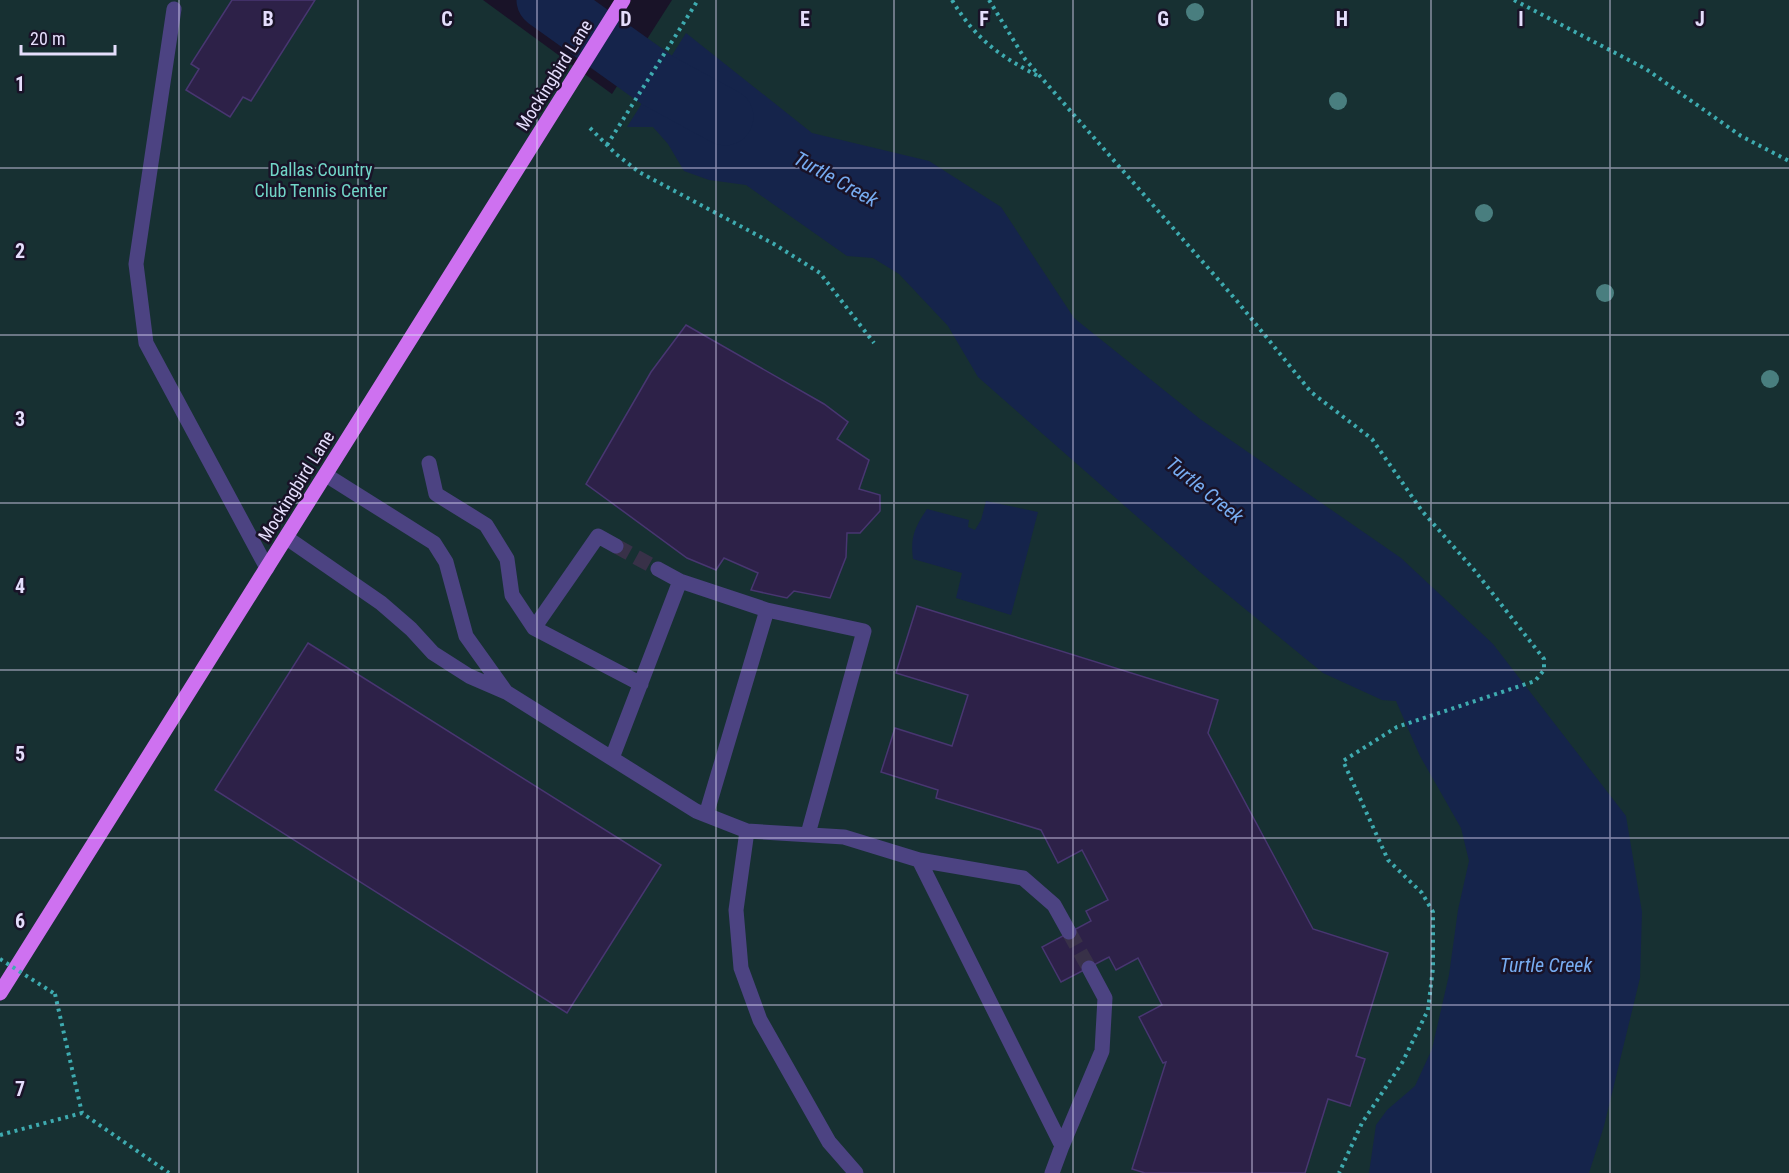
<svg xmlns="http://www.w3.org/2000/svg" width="1789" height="1173" font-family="'Roboto Condensed',sans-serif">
<rect width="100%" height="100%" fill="#191328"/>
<!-- green -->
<path fill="#173032" d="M 0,0 L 483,0 L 612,94 L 672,0 L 1789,0 L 1789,1173 L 0,1173 Z"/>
<!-- water -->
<path fill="#15244b" d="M 686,33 L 812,133 L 929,161 L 1001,207 L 1074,318 L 1200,419 L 1401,558 L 1493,644 L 1626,816 L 1642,912 L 1640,978 L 1604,1126 L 1589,1173 L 1369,1173 L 1376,1125 L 1387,1110 L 1415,1086 L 1432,1049 L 1449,975 L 1458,910 L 1469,861 L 1461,828 L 1420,756 L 1396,701 L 1382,700 L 1323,673 L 1200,572 L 978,377 L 948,326 L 899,274 L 873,258 L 847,256 L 746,185 L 709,180 L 684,171 L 668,144 L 653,127 L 627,127 Z
M 986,501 L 1038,512 L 1011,615 L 956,598 L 962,573 L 913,559 C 910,537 915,527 927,509 L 969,520 L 968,527 L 975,530 L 981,520 Z"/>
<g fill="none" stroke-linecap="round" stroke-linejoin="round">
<!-- river -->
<path stroke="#15244b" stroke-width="57" d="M 545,0 L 657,80 L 725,117"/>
</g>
<!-- building -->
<path fill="#2d2148" stroke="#483671" stroke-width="1.5" d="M 232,0 L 315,0 L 251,101 L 243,97 L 230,117 L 186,90 L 199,69 L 191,64 Z
M 686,325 L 824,404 L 848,422 L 837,439 L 869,460 L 859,489 L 880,495 L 880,511 L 860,533 L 847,533 L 846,557 L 830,598 L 794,591 L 787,598 L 751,590 L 758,573 L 724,558 L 716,570 L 687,558 L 586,484 L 651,372 Z
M 917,606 L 1218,700 L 1208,733 L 1313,929 L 1388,953 L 1356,1056 L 1365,1059 L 1350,1106 L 1328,1099 L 1305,1173 L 1145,1173 L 1132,1169 L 1166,1062 L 1163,1063 L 1139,1017 L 1162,1005 L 1138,958 L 1116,970 L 1109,957 L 1061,982 L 1042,947 L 1091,921 L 1086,911 L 1108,900 L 1082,850 L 1058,863 L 1041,830 L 936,798 L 938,790 L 881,772 L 895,728 L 952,746 L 968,695 L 896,673 Z
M 308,643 L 661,865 L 567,1013 L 215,790 Z"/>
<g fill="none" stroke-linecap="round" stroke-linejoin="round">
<!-- minor-tunnel -->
<path stroke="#383148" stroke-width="15" stroke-dasharray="15 8" stroke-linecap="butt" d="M 616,546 L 658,569
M 1069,932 L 1089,968"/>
<!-- path -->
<path stroke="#3eabb0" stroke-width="4" stroke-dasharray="3 4.5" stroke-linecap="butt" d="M 952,0 C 975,39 1001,57 1040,77
M 989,0 L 1025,59 L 1237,301 L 1311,392 L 1372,439 L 1422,511 L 1475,571 L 1544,659 L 1544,670 L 1535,681 L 1397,727 L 1343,761 L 1388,860 L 1422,893 L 1433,912 L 1433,968 L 1428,1010 L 1402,1063 L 1362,1123 L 1339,1173
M 1514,0 L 1646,69 L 1741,136 L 1789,161
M 590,128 L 616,154 L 639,172 L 774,244 L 820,273 L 874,343
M 607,145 L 698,0
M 55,994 L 82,1113 L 169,1173
M 0,1135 L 82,1113"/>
<!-- minor -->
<path stroke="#4c4382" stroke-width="15" d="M 174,9 L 136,264 L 146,343 L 267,568
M 429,463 L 436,494 L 486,525 L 507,559 L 512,595 L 534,628 L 641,684
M 326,475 L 434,543 L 446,562 L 466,636 L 506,692
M 287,538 L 381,603 L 411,629 L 433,653 L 469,676 L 506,692 L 696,811 L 747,831 L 844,837 L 919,860 L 1062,1146 L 1052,1173
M 658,569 L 680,581
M 534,628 L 598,536 L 616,546
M 612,758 L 680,581 L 767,610
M 706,815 L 767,610 L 864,631 L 808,834
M 747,831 L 736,910 L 741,968 L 760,1020 L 829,1142 L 856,1173
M 919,860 L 1023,878 L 1054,905 L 1069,932
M 1062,1146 L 1102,1051 L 1105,998 L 1089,968"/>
<!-- major -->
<path stroke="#ce71f0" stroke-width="15" d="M 0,993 L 623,0"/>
<!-- path-bridge -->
<path stroke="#3eabb0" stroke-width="4" stroke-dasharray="3 4.5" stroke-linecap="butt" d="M 0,959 L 55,994"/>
</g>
<!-- trees -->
<g fill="#497e7f">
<circle cx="1195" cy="12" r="9"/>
<circle cx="1338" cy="101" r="9"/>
<circle cx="1484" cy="213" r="9"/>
<circle cx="1605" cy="293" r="9"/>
<circle cx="1770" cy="379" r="9"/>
</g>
<!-- grid -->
<path fill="none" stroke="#e5defc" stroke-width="1.5" stroke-opacity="0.55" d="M 179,0 L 179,1173M 358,0 L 358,1173M 537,0 L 537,1173M 716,0 L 716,1173M 894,0 L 894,1173M 1073,0 L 1073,1173M 1252,0 L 1252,1173M 1431,0 L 1431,1173M 1610,0 L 1610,1173M 0,168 L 1789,168M 0,335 L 1789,335M 0,503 L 1789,503M 0,670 L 1789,670M 0,838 L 1789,838M 0,1005 L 1789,1005"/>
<g text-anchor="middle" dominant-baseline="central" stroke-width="5" stroke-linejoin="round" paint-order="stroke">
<!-- street labels -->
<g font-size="18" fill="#e5defc" stroke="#191328">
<text transform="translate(554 75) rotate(-58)">Mockingbird Lane</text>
<text transform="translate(296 486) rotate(-58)">Mockingbird Lane</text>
</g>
<!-- park labels -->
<g font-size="18" fill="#71d5c7" stroke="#191328">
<text x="321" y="169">Dallas Country<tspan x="321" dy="21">Club Tennis Center</tspan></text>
</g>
<!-- water labels -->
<g font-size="20" font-style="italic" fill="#77acf1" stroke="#191328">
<text transform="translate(836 179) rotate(29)">Turtle Creek</text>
<text transform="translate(1205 490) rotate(39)">Turtle Creek</text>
<text x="1546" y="965">Turtle Creek</text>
</g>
</g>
<g font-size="20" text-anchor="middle" font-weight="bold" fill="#e5defc" stroke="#191328" stroke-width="5" stroke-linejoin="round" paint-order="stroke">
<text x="268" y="26">B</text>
<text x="447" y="26">C</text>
<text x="626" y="26">D</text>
<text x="805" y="26">E</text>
<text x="984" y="26">F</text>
<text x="1163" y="26">G</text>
<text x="1342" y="26">H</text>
<text x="1521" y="26">I</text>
<text x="1700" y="26">J</text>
<text x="20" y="91">1</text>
<text x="20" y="258">2</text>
<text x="20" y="426">3</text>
<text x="20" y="593">4</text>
<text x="20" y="761">5</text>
<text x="20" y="928">6</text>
<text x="20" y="1096">7</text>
</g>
<!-- scale -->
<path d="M21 45v9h94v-9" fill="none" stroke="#e5defc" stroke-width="3"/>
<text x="30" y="45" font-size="18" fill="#e5defc" stroke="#191328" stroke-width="4.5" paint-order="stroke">20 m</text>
</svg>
